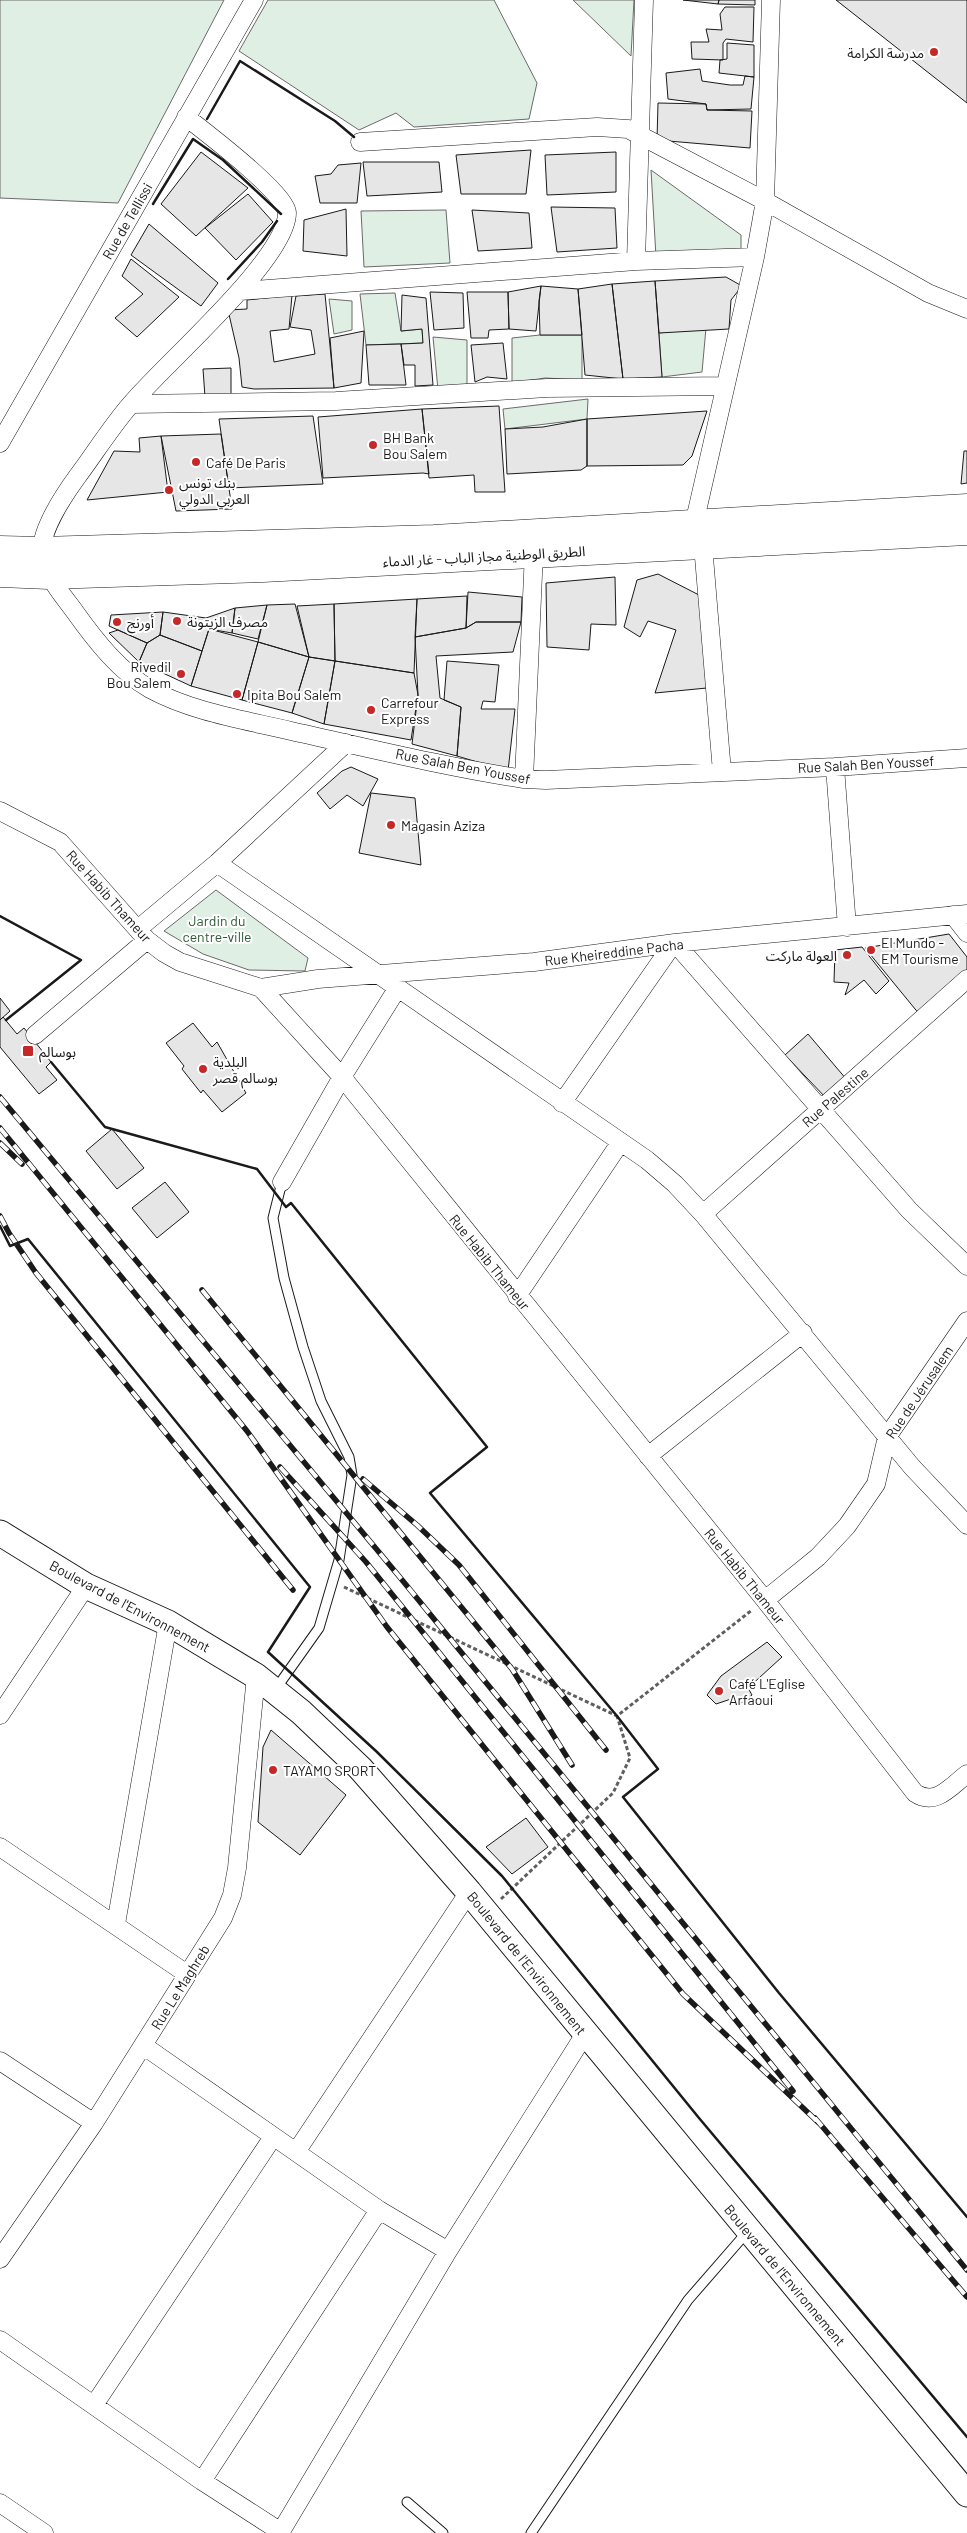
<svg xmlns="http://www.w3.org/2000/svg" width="967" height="2533" font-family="Barlow,'Noto Sans Arabic',sans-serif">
<rect width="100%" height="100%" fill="#fff"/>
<!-- green -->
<path fill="#e0efe3" stroke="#6a6a6a" d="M 0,0 L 224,0 L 118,203 L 0,198 Z
M 268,0 L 494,0 L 537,83 L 529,119 L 414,127 L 396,113 L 359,130 L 239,51 Z
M 573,0 L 634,0 L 631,56 Z
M 651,170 L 741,235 L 741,250 L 656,257 Z
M 446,210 L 450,263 L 364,267 L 361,211 Z
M 395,293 L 401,331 L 422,329 L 423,343 L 366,345 L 360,294 Z
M 329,299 L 352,301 L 352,330 L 334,334 Z
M 706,328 L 702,372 L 662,377 L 659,333 Z
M 540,335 L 582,335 L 582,380 L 545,378 L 512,383 L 512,338 Z
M 433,337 L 467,340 L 467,386 L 438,390 Z
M 588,399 L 587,419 L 505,429 L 503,409 Z
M 216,890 L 308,958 L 305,971 L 249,970 L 203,954 L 164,931 Z"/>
<!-- building -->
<path fill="#e6e6e6" stroke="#1a1a1a" d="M 683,0 L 719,0 L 718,4 Z
M 719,0 L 755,0 L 755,5 L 718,4 Z
M 836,0 L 967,0 L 967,103 Z
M 725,7 L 754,7 L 753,42 L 726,39 L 723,43 L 723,60 L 692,59 L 691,42 L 709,42 L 706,29 L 722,30 L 720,14 Z
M 727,43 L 754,45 L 754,77 L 719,73 L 720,60 L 727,59 Z
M 700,69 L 702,81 L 730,85 L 743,85 L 745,76 L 754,77 L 751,109 L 707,110 L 706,104 L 668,99 L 666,73 Z
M 658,103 L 706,104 L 707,110 L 752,111 L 750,148 L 657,140 Z
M 531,150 L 526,194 L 461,194 L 456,155 Z
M 201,152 L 248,188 L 196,236 L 161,204 Z
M 616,152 L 616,192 L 547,195 L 545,155 Z
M 363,162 L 439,162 L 442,192 L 367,196 Z
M 361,163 L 357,203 L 320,203 L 315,176 L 331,174 L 338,165 Z
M 248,194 L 273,222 L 236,260 L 205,228 Z
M 551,207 L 615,208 L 617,248 L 557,252 Z
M 346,209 L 347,256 L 303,251 L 304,220 Z
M 472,210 L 529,213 L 532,248 L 478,251 Z
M 149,224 L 218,283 L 201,306 L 131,255 Z
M 131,259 L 179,297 L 137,337 L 115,318 L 143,294 L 122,276 Z
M 726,277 L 742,286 L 731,300 L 729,329 L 659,333 L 655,281 Z
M 655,281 L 662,377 L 623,379 L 612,284 Z
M 612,284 L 623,379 L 585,375 L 578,289 Z
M 541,286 L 578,289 L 582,335 L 540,335 L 539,301 Z
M 541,286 L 536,331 L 509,329 L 508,292 Z
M 430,292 L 463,293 L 464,328 L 434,330 Z
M 467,292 L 508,292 L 509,329 L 489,330 L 488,338 L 471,338 Z
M 325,294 L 334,388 L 254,389 L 242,387 L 239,358 L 228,310 L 247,309 L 247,300 L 292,295 L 289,329 L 270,331 L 274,362 L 315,354 L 311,330 L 290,327 L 296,296 Z
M 402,295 L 426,298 L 433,385 L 415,386 L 415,365 L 404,365 L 401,344 L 423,343 L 422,329 L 401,331 Z
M 364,331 L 361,383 L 334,388 L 330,338 Z
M 503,343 L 507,379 L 487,377 L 475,382 L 471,345 Z
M 401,344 L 406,385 L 369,385 L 366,345 Z
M 231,368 L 231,396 L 205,397 L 203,369 Z
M 499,406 L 505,492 L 475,492 L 474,475 L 429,478 L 422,409 Z
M 422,409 L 429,474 L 423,473 L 323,478 L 318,417 Z
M 707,411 L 692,456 L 683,465 L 587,466 L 587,419 Z
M 313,416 L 323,484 L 229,488 L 219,419 Z
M 587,419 L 587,466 L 581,470 L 507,474 L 505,429 L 543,427 Z
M 221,434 L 232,509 L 176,511 L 161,436 Z
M 161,436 L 168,492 L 87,500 L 114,451 L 140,452 L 139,438 Z
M 964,451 L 967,451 L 967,483 L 961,484 Z
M 658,574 L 699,595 L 707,688 L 655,693 L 676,630 L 648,621 L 640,637 L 624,627 L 637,580 Z
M 615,577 L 616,625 L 591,624 L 589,650 L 547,647 L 546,583 Z
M 468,592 L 522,597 L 521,622 L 476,622 L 466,628 Z
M 467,596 L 466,628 L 415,637 L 417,599 Z
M 417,599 L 414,673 L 335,661 L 334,604 Z
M 295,604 L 309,657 L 258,642 L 267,605 Z
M 334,604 L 335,661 L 309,657 L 297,606 Z
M 267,605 L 258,639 L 232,633 L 235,608 Z
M 235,608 L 232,633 L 209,629 L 206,618 Z
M 163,612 L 206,618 L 209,629 L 202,651 L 160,635 Z
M 163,612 L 160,635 L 147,643 L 109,626 L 111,615 Z
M 476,622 L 521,622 L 513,652 L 436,656 L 440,698 L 461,707 L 457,756 L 412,744 L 418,695 L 415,637 L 466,628 Z
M 209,629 L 258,642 L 242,700 L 191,686 Z
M 118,630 L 147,643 L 139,662 L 109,633 Z
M 160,635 L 202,651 L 191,686 L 139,662 L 147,643 Z
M 258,642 L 309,657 L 292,713 L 242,700 Z
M 309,657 L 335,661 L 324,724 L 292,713 Z
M 335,661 L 414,673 L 418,695 L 411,740 L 324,724 Z
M 447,661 L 499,665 L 495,702 L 483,701 L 481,709 L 515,709 L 508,771 L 457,756 L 461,707 L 444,700 Z
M 351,767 L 378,779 L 363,806 L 347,795 L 330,809 L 317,793 L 342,771 Z
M 371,793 L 415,798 L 421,865 L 359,853 Z
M 949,934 L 967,957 L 967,975 L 920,1015 L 865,948 Z
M 862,947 L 889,981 L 876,994 L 864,980 L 845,995 L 849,983 L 834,982 L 835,950 Z
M 0,998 L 10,1011 L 0,1020 Z
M 3,1017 L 17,1034 L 24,1028 L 51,1062 L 46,1067 L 57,1080 L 39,1094 L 0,1047 L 0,1020 Z
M 193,1023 L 212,1047 L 217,1042 L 246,1093 L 222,1112 L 203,1090 L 201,1093 L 182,1069 L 184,1066 L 166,1043 Z
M 808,1034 L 847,1080 L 827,1099 L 785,1055 Z
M 112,1129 L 144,1168 L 117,1189 L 86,1151 Z
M 165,1182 L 189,1212 L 157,1238 L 132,1208 Z
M 767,1642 L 782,1657 L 748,1688 L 752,1695 L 742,1703 L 734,1698 L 716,1704 L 707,1695 L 721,1676 Z
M 271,1730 L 346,1795 L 300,1855 L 258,1822 L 263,1747 Z
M 526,1818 L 548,1847 L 512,1874 L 486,1847 Z"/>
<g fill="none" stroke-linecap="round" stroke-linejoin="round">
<defs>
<path id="lane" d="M 275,1690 L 319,1628 L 339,1560 L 352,1475 L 349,1457 L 321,1401 L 303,1347 L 284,1278 L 273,1218 L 282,1182
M 407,2502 L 443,2533
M 531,2533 L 688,2300 L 748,2231"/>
<path id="street" d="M 186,117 C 204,131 287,194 287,213 C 287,259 163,365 131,404 C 111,427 95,453 77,477 C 64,495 40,531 42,553 C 45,576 62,594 75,612 C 95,640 120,672 150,689 C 192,712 245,720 291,731 C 368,748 446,767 524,779 L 546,780 L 835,767 L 967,758
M 360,142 L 597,127 L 628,129 L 765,201 L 928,293 L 967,309
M 636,261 L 644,0
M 240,291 L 636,261 L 755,257
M 131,404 L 336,401 L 547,388 L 725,386
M 0,443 L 254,0
M 835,767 L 847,927
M 722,772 L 703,545 L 696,522 L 697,511 L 755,257 L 765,201 L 771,0
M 524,779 L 534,552
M 0,811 L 60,842 L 147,940 L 164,953 L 180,962 L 261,988 L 342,1077 L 765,1600 L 915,1793 C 936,1807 951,1786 967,1774
M 217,863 L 647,1160 L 675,1184 L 703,1214 L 912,1467 L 967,1525
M 953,915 L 967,933
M 138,929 L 217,863 L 346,743
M 675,943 L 909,1210 L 967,1266
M 261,988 L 318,979 L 534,962 L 675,943 L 967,914
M 35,1035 L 147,940
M 562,1103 L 673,944
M 282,1182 L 342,1077 L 397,989
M 703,1214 L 967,979
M 517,1296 L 620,1143
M 648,1456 L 803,1333
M 765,1600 L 818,1557 L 847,1526 L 876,1484 L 887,1437 L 967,1321
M 0,1715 L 86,1586
M 0,1847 L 187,1974
M 116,1924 L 168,1623
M 144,2046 L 379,2210 L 448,2251
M 0,2061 L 94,2123
M 296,2152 L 469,1892
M 0,2259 L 94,2123 L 223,1918 L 232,1895 L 237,1868 L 256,1676
M 0,2340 L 202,2481 L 281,2532
M 94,2405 L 273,2137
M 202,2481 L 379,2210
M 0,2503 L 44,2533
M 280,2533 L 448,2251 L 585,2034"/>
<path id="secondary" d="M 0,1533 L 86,1586 L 168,1623 L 256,1676 L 301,1712 L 360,1768 L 469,1892 L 967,2494"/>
<path id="primary" d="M 0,550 L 42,551 L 434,539 L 967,508
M 0,573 L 49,575 L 263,568 L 967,531"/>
</defs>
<!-- lane casing -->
<use href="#lane" stroke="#1a1a1a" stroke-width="11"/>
<!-- street casing -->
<use href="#street" stroke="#1a1a1a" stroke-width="19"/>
<!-- secondary casing -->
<use href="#secondary" stroke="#1a1a1a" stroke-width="27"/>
<!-- primary casing -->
<use href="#primary" stroke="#1a1a1a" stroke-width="29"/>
<!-- path -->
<path stroke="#5f5f5f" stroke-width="3" stroke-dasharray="4 2.5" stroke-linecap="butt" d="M 344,1587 L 617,1716
M 501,1899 L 613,1793 L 630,1758 L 617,1716 L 752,1610"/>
<!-- lane -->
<use href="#lane" stroke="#fff" stroke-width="9"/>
<!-- street -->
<use href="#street" stroke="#fff" stroke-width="18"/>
<!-- secondary -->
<use href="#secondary" stroke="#fff" stroke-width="25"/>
<!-- primary -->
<use href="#primary" stroke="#fff" stroke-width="28"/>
<defs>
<path id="rail" d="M 0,1097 L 398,1575 L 967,2270
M 0,1128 L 247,1431 L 387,1627 L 683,1994 L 820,2124
M 0,1143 L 22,1164
M 0,1216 L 9,1233 L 36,1273 L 293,1590
M 202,1290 L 512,1669 L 572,1765
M 280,1467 L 366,1562 L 793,2091
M 363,1479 L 417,1525 L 459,1565 L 606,1750
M 815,2118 L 967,2297"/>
</defs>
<!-- rail casing -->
<use href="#rail" stroke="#1a1a1a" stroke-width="5.5"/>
<!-- rail -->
<use href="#rail" stroke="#fff" stroke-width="4" stroke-dasharray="11" stroke-linecap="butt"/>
<!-- wall -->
<path stroke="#1a1a1a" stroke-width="2.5" d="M 207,119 L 240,61 L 335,121 L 354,137
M 153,204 L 193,139 L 223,160 L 281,214
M 228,279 L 262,242 L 277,221
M 0,916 L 81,960 L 6,1020
M 51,1062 L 105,1127 L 257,1169 L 286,1207 L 291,1203 L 487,1447 L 430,1493 L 617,1716 L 658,1769 L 623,1797 L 779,1993 L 967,2217
M 0,1226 L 10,1246 L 28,1239 L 310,1587 L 268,1652 L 377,1752 L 502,1876 L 699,2118 L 967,2437"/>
</g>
<!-- markers -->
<g fill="#c62828" stroke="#fff" stroke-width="2">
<circle cx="934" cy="52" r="5"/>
<circle cx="373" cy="445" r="5"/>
<circle cx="196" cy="462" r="5"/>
<circle cx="169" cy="490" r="5"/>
<circle cx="177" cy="621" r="5"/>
<circle cx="117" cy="622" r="5"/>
<circle cx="181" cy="674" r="5"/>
<circle cx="237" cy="694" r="5"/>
<circle cx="371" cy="710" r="5"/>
<circle cx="391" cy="825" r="5"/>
<circle cx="871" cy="950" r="5"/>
<circle cx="847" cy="955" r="5"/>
<rect x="22" y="1045" width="12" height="12" rx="2.5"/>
<circle cx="203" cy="1069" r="5"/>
<circle cx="719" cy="1691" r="5"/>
<circle cx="273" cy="1770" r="5"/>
</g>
<g text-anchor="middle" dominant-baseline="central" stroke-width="4" stroke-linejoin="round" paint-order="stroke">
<!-- poi labels -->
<g font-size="14" fill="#1a1a1a" stroke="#fff" text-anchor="start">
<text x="924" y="52" text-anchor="end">مدرسة الكرامة</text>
<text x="383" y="437">BH Bank<tspan x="383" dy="16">Bou Salem</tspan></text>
<text x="206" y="462">Café De Paris</text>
<text x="179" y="482">بنك تونس<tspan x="179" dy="16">العربي الدولي</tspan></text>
<text x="187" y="621">مصرف الزيتونة</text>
<text x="127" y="622">أورنج</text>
<text x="171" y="666" text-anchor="end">Rivedil<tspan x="171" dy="16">Bou Salem</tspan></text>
<text x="247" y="694">Ipita Bou Salem</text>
<text x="381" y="702">Carrefour<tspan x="381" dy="16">Express</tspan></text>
<text x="401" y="825">Magasin Aziza</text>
<text x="881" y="942">El Mundo -<tspan x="881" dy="16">EM Tourisme</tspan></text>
<text x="837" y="955" text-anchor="end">العولة ماركت</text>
<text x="39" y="1051">بوسالم</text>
<text x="213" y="1061">البلدية<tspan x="213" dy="16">بوسالم قصر</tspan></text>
<text x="729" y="1683">Café L'Eglise<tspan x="729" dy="16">Arfaoui</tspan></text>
<text x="283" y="1770">TAYAMO SPORT</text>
</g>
<!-- street labels -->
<g font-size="14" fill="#1a1a1a" stroke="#fff">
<text transform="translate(127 221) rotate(-60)">Rue de Tellissi</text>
<text transform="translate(484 556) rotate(-3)">الطريق الوطنية مجاز الباب - غار الدماء</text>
<text transform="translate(866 764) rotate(-3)">Rue Salah Ben Youssef</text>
<text transform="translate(463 766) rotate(11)">Rue Salah Ben Youssef</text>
<text transform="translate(109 896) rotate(48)">Rue Habib Thameur</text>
<text transform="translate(614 952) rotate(-7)">Rue Kheireddine Pacha</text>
<text transform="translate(835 1097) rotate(-41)">Rue Palestine</text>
<text transform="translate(490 1262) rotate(51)">Rue Habib Thameur</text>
<text transform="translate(919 1392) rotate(-56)">Rue de Jérusalem</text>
<text transform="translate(745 1576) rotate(51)">Rue Habib Thameur</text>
<text transform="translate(130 1606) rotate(28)">Boulevard de l'Environnement</text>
<text transform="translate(527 1963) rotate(51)">Boulevard de l'Environnement</text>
<text transform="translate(180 1987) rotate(-58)">Rue Le Maghreb</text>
<text transform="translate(785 2275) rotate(50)">Boulevard de l'Environnement</text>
</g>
<!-- park labels -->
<g font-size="14" fill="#2b5a34" stroke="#fff">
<text x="217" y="920">Jardin du<tspan x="217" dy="16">centre-ville</tspan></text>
</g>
</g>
</svg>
